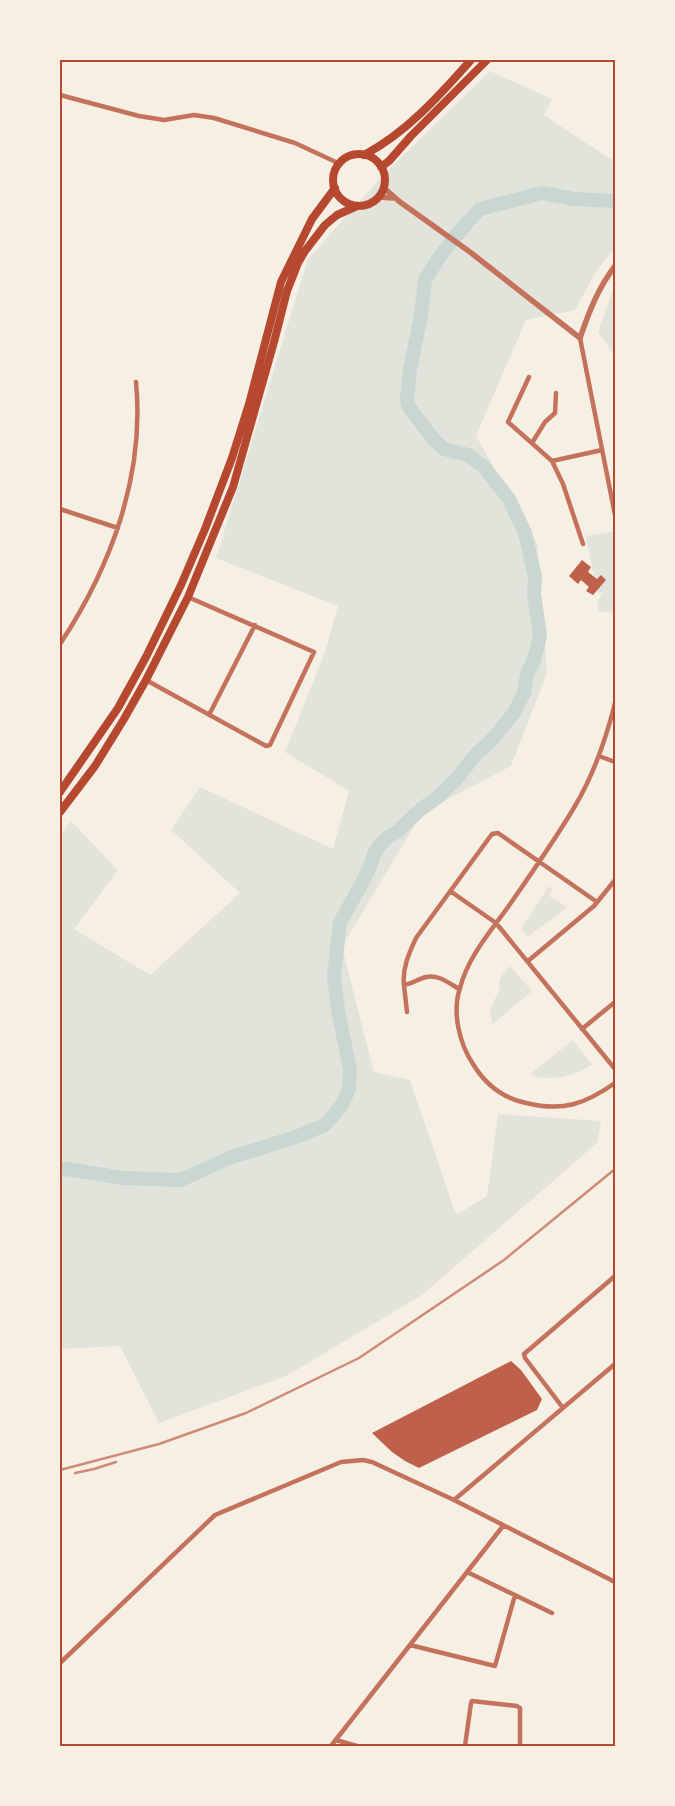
<svg xmlns="http://www.w3.org/2000/svg" width="675" height="1806" font-family="'Alegreya Sans',sans-serif">
<rect width="100%" height="100%" fill="#f6efe4"/>
<!-- green -->
<path fill="#e2e4dc" d="M 490,71 L 552,99 L 544,115 L 615,162 L 615,247 L 596,272 L 575,310 L 526,320 L 476,436 L 537,543 L 547,673 L 511,766 L 422,813 L 342,947 L 374,1072 L 410,1080 L 456,1215 L 487,1196 L 498,1114 L 601,1121 L 597,1143 L 422,1295 L 288,1375 L 159,1423 L 120,1346 L 60,1349 L 60,835 L 71,821 L 118,870 L 74,929 L 150,975 L 240,893 L 171,830 L 200,787 L 333,849 L 349,791 L 285,752 L 325,652 L 338,606 L 216,558 L 308,259 L 384,174 Z
M 615,285 L 615,356 L 598,332 Z
M 614,531 L 615,611 L 599,612 L 597,603 L 603,592 L 597,593 L 586,536 Z
M 549,886 L 552,889 L 549,896 L 568,907 L 527,937 L 521,929 Z
M 510,966 L 532,991 L 493,1024 C 486,1011 495,1001 499,990 C 500,986 498,982 500,978 C 503,974 507,970 510,966 Z
M 573,1040 L 592,1064 C 573,1077 557,1080 534,1077 L 531,1073 Z"/>
<g fill="none" stroke-linecap="round" stroke-linejoin="round">
<!-- river -->
<path stroke="#c9d6d2" stroke-width="14" d="M 60,1170 L 67,1169 L 123,1178 L 181,1180 L 229,1158 L 296,1137 L 325,1125 L 342,1105 L 349,1089 L 350,1070 L 338,1010 L 334,976 L 340,922 L 360,887 L 370,867 L 374,854 L 380,845 L 388,837 L 398,831 L 421,809 L 438,797 L 458,777 L 477,753 L 489,743 L 514,713 L 524,693 L 527,674 L 534,660 L 540,636 L 534,594 L 535,577 L 525,533 L 509,499 L 484,467 L 468,455 L 444,449 L 434,440 L 408,406 L 407,399 L 410,370 L 421,315 L 425,280 L 438,259 L 459,232 L 480,209 L 542,193 L 574,199 L 615,201"/>
</g>
<!-- building -->
<path fill="#bf614a" d="M 582,560 L 591,567 L 588,572 L 597,579 L 601,575 L 606,580 L 593,595 L 586,591 L 589,587 L 581,580 L 578,584 L 569,576 Z
M 511,1361 L 521,1370 L 542,1399 L 537,1410 L 419,1468 L 405,1461 L 392,1452 L 372,1433 Z"/>
<g fill="none" stroke-linecap="round" stroke-linejoin="round">
<!-- minor -->
<path stroke="#c5725c" stroke-width="4.5" d="M 60,95 L 139,116 L 164,120 L 194,115 L 214,118 L 295,143 L 340,164
M 580,338 L 615,515
M 529,377 L 508,422 L 552,461 L 563,484 L 583,544
M 532,443 L 545,422 L 555,413 L 556,393
M 552,461 L 602,450
M 60,509 L 118,528
M 60,644 C 111,567 145,475 136,382
M 146,680 L 266,746 L 270,745 L 314,652 L 188,597
M 615,703 C 606,739 594,774 575,806 C 555,840 531,874 508,907 C 490,932 468,957 460,988 C 452,1012 459,1043 473,1064 C 485,1084 503,1098 526,1103 C 563,1112 585,1104 615,1083
M 209,715 L 255,625
M 599,756 L 615,762
M 450,891 L 496,923 L 615,1069
M 528,961 L 594,906 L 615,880
M 404,985 L 407,1012
M 459,989 C 449,983 438,974 426,977 C 418,979 412,984 404,985 C 402,969 409,953 416,938 L 492,834 L 498,833 L 597,902
M 582,1029 L 615,1002
M 563,1408 L 525,1358 L 524,1354 L 615,1276
M 454,1500 L 615,1364
M 467,1572 L 552,1613
M 410,1645 L 495,1666 L 515,1595
M 60,1663 L 215,1515 L 341,1462 L 363,1460 L 372,1462 L 454,1500 L 615,1582
M 336,1740 L 357,1746
M 331,1746 L 503,1526
M 465,1746 L 471,1703 L 472,1701 L 517,1706 L 520,1708 L 520,1746"/>
<!-- tertiary -->
<path stroke="#c5725c" stroke-width="5.5" d="M 384,188 L 400,202 L 470,252 L 580,338 C 589,312 598,288 615,266
M 379,197 L 393,198"/>
<!-- primary -->
<path stroke="#b5482f" stroke-width="8" d="M333 180a26 26 0 1 1 52 0a26 26 0 1 1-52 0Z
M 364,155 C 406,133 439,96 471,60
M 381,167 L 389,161 L 411,136 L 487,60
M 60,792 L 118,708 L 146,657 L 181,585 L 205,529 L 232,458 L 249,404 L 281,282 L 312,219 L 335,188
M 60,812 L 95,766 L 124,719 L 146,680 L 188,597 L 233,487 L 274,342 L 287,291 L 298,263 L 305,251 L 325,225 L 337,215 L 357,206"/>
<!-- rail -->
<path stroke="#cf8b77" stroke-width="2.5" d="M 60,1470 L 159,1444 L 246,1413 L 359,1358 L 504,1260 L 615,1169
M 75,1473 L 94,1469 L 116,1462"/>
</g>
<!-- border -->
<rect width="675" height="1806" fill="none" stroke="#f6efe4" stroke-width="122"/>
<rect x="61" y="61" width="553" height="1684" fill="none" stroke="#b5482f" stroke-width="2"/>
</svg>
